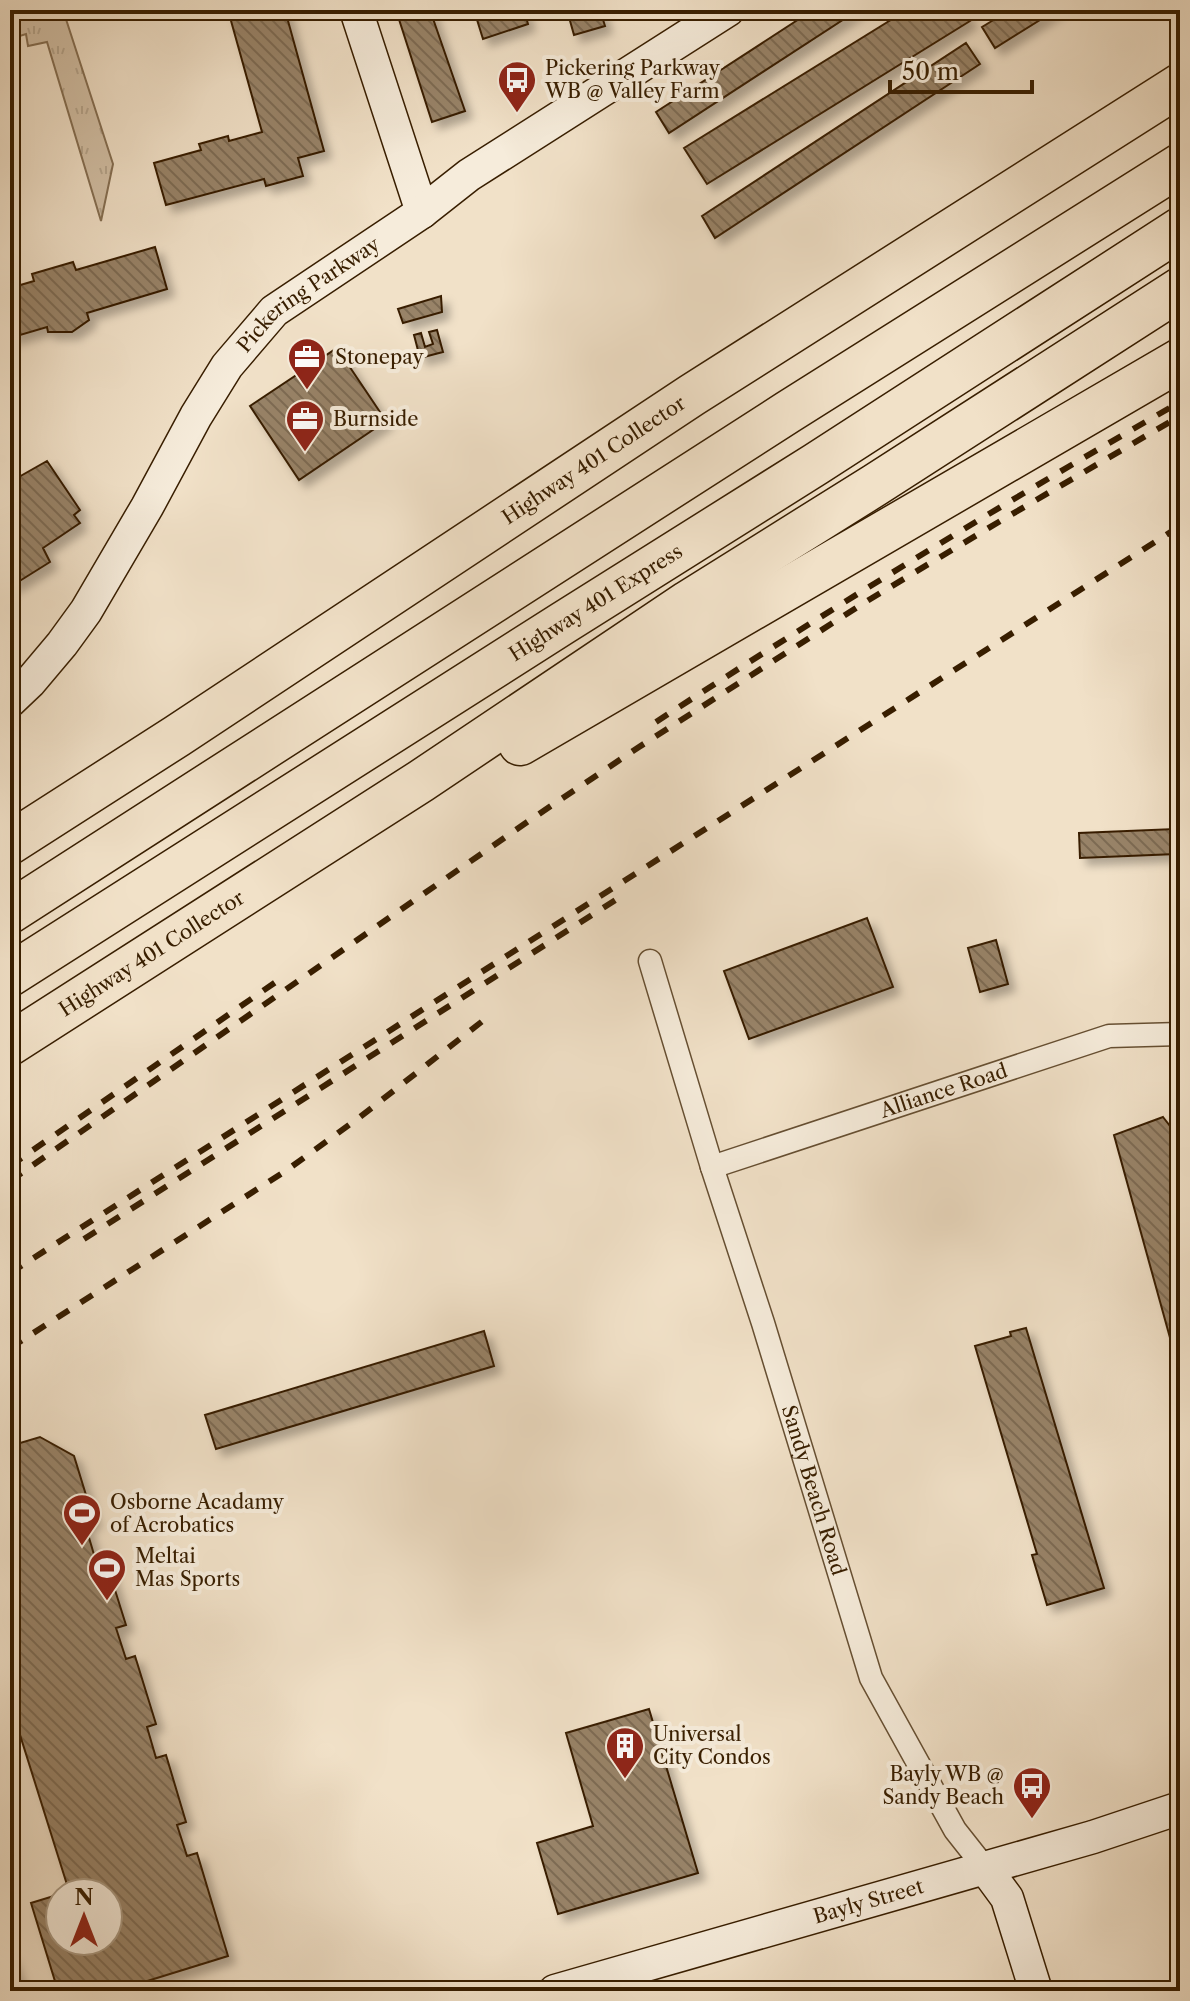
<svg xmlns="http://www.w3.org/2000/svg" width="1190" height="2001" font-family="'Libre Caslon Text',serif">
<defs>
<pattern id="grass-tufts" width="24" height="20" patternUnits="userSpaceOnUse" patternTransform="scale(2)"><rect width="24" height="20" fill="#d2c0a6"/><path d="M3 7l-1-3M5 7V3M7 7l1-3M15 17l-1-3M17 17v-4M19 17l1-3" fill="none" stroke="#b5a58d"/></pattern>
<pattern id="building-back-hatch" width="6" height="6" patternUnits="userSpaceOnUse" patternTransform="scale(2)"><rect width="6" height="6" fill="#988368"/><path d="M-1 5l2 2M0 0l6 6M5-1l2 2" fill="none" stroke="#7d6b53"/></pattern>
<filter id="shadow"><feDropShadow dx="7" dy="7" stdDeviation="4" flood-color="#0004"/></filter>
</defs>
<rect width="100%" height="100%" fill="#f1e1c8"/>
<filter id="stains"><feTurbulence type="fractalNoise" baseFrequency=".0025" numOctaves="4"/><feColorMatrix values="0 0 0 0 .2 0 0 0 0 .09 0 0 0 0 .02 0 0 0 .5 -.17"/></filter>
<radialGradient id="worn" r=".72"><stop offset=".6" stop-color="#630" stop-opacity="0"/><stop offset="1" stop-color="#630" stop-opacity=".3"/></radialGradient>
<!-- grass -->
<path fill="url(#grass-tufts)" stroke="#856f53" stroke-width="2" d="M 10,10 L 63,10 L 113,164 L 101,221 L 47,42 L 28,46 L 26,34 L 10,39 Z"/>
<!-- building -->
<path fill="url(#building-back-hatch)" stroke="#381e00" stroke-width="2" filter="url(#shadow)" d="M 228,10 L 285,10 L 324,151 L 298,158 L 303,176 L 266,186 L 264,179 L 166,205 L 154,163 L 201,150 L 199,144 L 228,136 L 229,141 L 262,132 Z
M 396,10 L 430,10 L 465,111 L 432,122 Z
M 474,10 L 524,10 L 528,24 L 483,39 Z
M 567,10 L 600,10 L 605,26 L 574,35 Z
M 813,10 L 858,10 L 669,133 L 656,112 Z
M 907,10 L 963,10 L 970,21 L 707,184 L 684,148 Z
M 1010,10 L 1056,10 L 995,48 L 982,27 Z
M 966,43 L 980,64 L 715,238 L 702,216 Z
M 155,247 L 167,289 L 87,313 L 89,320 L 72,332 L 48,332 L 47,327 L 10,338 L 10,288 L 34,281 L 32,274 L 73,262 L 76,270 Z
M 441,296 L 442,312 L 403,323 L 398,309 Z
M 437,330 L 443,352 L 420,358 L 414,335 L 421,333 L 425,347 L 433,344 L 429,332 Z
M 337,348 L 386,421 L 299,480 L 250,406 Z
M 47,461 L 80,510 L 74,515 L 80,523 L 43,548 L 50,562 L 10,587 L 10,482 Z
M 1175,829 L 1176,854 L 1080,858 L 1079,833 Z
M 867,918 L 893,987 L 749,1039 L 724,971 Z
M 996,940 L 1008,984 L 980,992 L 968,948 Z
M 1163,1117 L 1170,1126 L 1180,1125 L 1180,1374 L 1114,1135 Z
M 1026,1328 L 1104,1588 L 1047,1605 L 1032,1555 L 1037,1554 L 975,1346 L 1011,1336 L 1010,1332 Z
M 484,1331 L 494,1366 L 216,1449 L 205,1415 Z
M 40,1437 L 74,1456 L 94,1521 L 85,1524 L 95,1558 L 104,1555 L 126,1625 L 116,1628 L 126,1659 L 135,1656 L 156,1724 L 147,1727 L 156,1758 L 166,1755 L 186,1822 L 177,1825 L 187,1856 L 197,1853 L 228,1956 L 115,1991 L 58,1991 L 31,1903 L 60,1894 L 60,1941 L 108,1941 L 108,1893 L 62,1893 L 69,1891 L 10,1703 L 10,1446 Z
M 649,1709 L 698,1873 L 558,1914 L 537,1843 L 593,1826 L 566,1733 Z
M 10,1953 L 22,1991 L 10,1991 Z
M 961,1985 L 963,1991 L 941,1991 Z"/>
<g fill="none" stroke-linecap="round" stroke-linejoin="round">
<defs>
<g id="street">
<path id="s1" d="M 650,961 L 712,1167 L 763,1323 L 871,1678 L 955,1830 L 985,1868"/>
<path id="s2" d="M 712,1167 L 1109,1036 L 1180,1034"/>
</g>
<g id="secondary">
<path d="M 356,10 L 422,212"/>
<path id="s3" d="M 10,701 L 30,682 L 62,644 L 86,611 L 147,507 L 196,416 L 227,366 L 274,311 L 422,212 L 469,175 L 728,10"/>
<path d="M 985,1868 L 1007,1898 L 1036,1991"/>
<path id="s4" d="M 555,1991 L 1093,1837 L 1180,1808"/>
</g>
<g id="highway">
<path d="M 520,744 L 1180,360"/>
<path id="s5" d="M 10,843 L 177,736 L 692,395 L 1180,85"/>
<path d="M 10,912 L 788,412 L 1180,165"/>
<path id="s6" d="M 10,975 L 563,623 L 816,464 L 1180,229"/>
<path id="s7" d="M 10,1044 L 421,781 L 688,602 L 875,485 L 1180,289"/>
</g>
</defs>
<!-- street casing -->
<use href="#street" stroke="#664f32" stroke-width="25"/>
<!-- secondary casing -->
<use href="#secondary" stroke="#381e00" stroke-width="35"/>
<!-- highway casing -->
<use href="#highway" stroke="#381e00" stroke-width="45"/>
<!-- street -->
<use href="#street" stroke="#f6ecdb" stroke-width="22"/>
<!-- secondary -->
<use href="#secondary" stroke="#f6ecdb" stroke-width="32"/>
<!-- highway -->
<use href="#highway" stroke="#f1e1c8" stroke-width="42"/>
<!-- rail -->
<path stroke="#381e00" stroke-width="6" stroke-dasharray="14 14" stroke-linecap="butt" d="M 656,722 C 828,610 1002,504 1180,402
M 10,1166 L 280,979
M 10,1181 L 530,820 L 639,747 L 867,601 L 1002,520 L 1180,416
M 84,1239 L 617,899
M 10,1273 L 1180,526
M 10,1348 L 287,1170 L 360,1117 L 489,1016"/>
</g>
<!-- icons -->
<defs>
<symbol id="bus-pin" viewBox="-11 -11 22 30"><path d="M0 17L-7.5 6A9.5 9.5 0 1 1 7.5 6Z" fill="#8f2418" stroke="#f6ecdb"/><path d="M-5-6H5V4H4V6H2V4H-2V6H-4V4H-5ZM-3.5-4V0h7V-4ZM-3.5 1.2v1.5H-2V1.2ZM2 1.2v1.5H3.5V1.2Z" fill="#fff"/></symbol>
<symbol id="office-pin" viewBox="-11 -11 22 30"><path d="M0 17L-7.5 6A9.5 9.5 0 1 1 7.5 6Z" fill="#8f2418" stroke="#f6ecdb"/><path d="M-6-3h4V-5.5h4V-3h4V5H-6ZM-1-4.5V-3h2v-1.5ZM-6 0V1H6V0Z" fill="#fff"/></symbol>
<symbol id="stadium-pin" viewBox="-11 -11 22 30"><path d="M0 17L-7.5 6A9.5 9.5 0 1 1 7.5 6Z" fill="#8f2418" stroke="#f6ecdb"/><path d="M0-5a6.5 5 0 1 0 0 10a6.5 5 0 1 0 0-10ZM-3.5-1.8h7v3.6h-7Z" fill="#fff"/></symbol>
<symbol id="building-pin" viewBox="-11 -11 22 30"><path d="M0 17L-7.5 6A9.5 9.5 0 1 1 7.5 6Z" fill="#8f2418" stroke="#f6ecdb"/><path d="M-4-6H4V6H1V3H-1V6H-4ZM-2.5-4.3h1.7v1.8h-1.7ZM.8-4.3h1.7v1.8H.8ZM-2.5-1h1.7V.8h-1.7ZM.8-1h1.7V.8H.8Z" fill="#fff"/></symbol>
</defs>
<g fill-rule="evenodd">
<use href="#bus-pin" x="495" y="58" width="44" height="60"/>
<use href="#office-pin" x="285" y="335" width="44" height="60"/>
<use href="#office-pin" x="283" y="397" width="44" height="60"/>
<use href="#stadium-pin" x="60" y="1491" width="44" height="60"/>
<use href="#stadium-pin" x="85" y="1546" width="44" height="60"/>
<use href="#building-pin" x="603" y="1724" width="44" height="60"/>
<use href="#bus-pin" x="1010" y="1764" width="44" height="60"/>
</g>
<g text-anchor="middle" dominant-baseline="central" stroke-width="8" stroke-linejoin="round" paint-order="stroke">
<!-- poi labels -->
<g font-size="20" fill="#381e00" stroke="#f6ecdb" text-anchor="start">
<text x="545" y="68">Pickering Parkway<tspan x="545" dy="23">WB @ Valley Farm</tspan></text>
<text x="335" y="357">Stonepay</text>
<text x="333" y="419">Burnside</text>
<text x="110" y="1502">Osborne Acadamy<tspan x="110" dy="23">of Acrobatics</tspan></text>
<text x="135" y="1556">Meltai<tspan x="135" dy="23">Mas Sports</tspan></text>
<text x="653" y="1734">Universal<tspan x="653" dy="23">City Condos</tspan></text>
<text x="1004" y="1774" text-anchor="end">Bayly WB @<tspan x="1004" dy="23">Sandy Beach</tspan></text>
</g>
<!-- street labels -->
<g font-size="20" fill="#381e00" stroke="#f6ecdb">
<text stroke="none"><textPath href="#s3" startOffset="510">Pickering Parkway</textPath></text>
<text stroke="none"><textPath href="#s5" startOffset="698">Highway 401 Collector</textPath></text>
<text stroke="none"><textPath href="#s6" startOffset="694">Highway 401 Express</textPath></text>
<text stroke="none"><textPath href="#s7" startOffset="168">Highway 401 Collector</textPath></text>
<text stroke="none"><textPath href="#s2" startOffset="244">Alliance Road</textPath></text>
<text stroke="none"><textPath href="#s1" startOffset="554">Sandy Beach Road</textPath></text>
<text stroke="none"><textPath href="#s4" startOffset="326">Bayly Street</textPath></text>
</g>
</g>
<!-- margin -->
<rect width="1190" height="2001" fill="none" stroke="#f1e1c8" stroke-width="40"/>
<rect x="12" y="12" width="1166" height="1977" fill="none" stroke="#381e00" stroke-width="4"/>
<rect x="20" y="20" width="1150" height="1961" fill="none" stroke="#381e00" stroke-width="2"/>
<!-- north arrow -->
<g transform="translate(84 1917)"><circle r="38" fill="#f6ecdb" stroke="#aa9a83" stroke-width="2"/>
<path d="M0-6L14 30L0 20L-14 30Z" fill="#8f2418"/>
<text y="-12" font-size="22" font-weight="bold" text-anchor="middle" fill="#381e00">N</text>
</g>
<!-- scale -->
<path d="M890 80v12h142v-12" fill="none" stroke="#381e00" stroke-width="4"/>
<text x="902" y="80" font-size="24" fill="#381e00" stroke="#f6ecdb" stroke-width="6" paint-order="stroke">50 m</text>
<rect width="100%" height="100%" filter="url(#stains)"/>
<rect width="100%" height="100%" fill="url(#worn)"/>
</svg>
